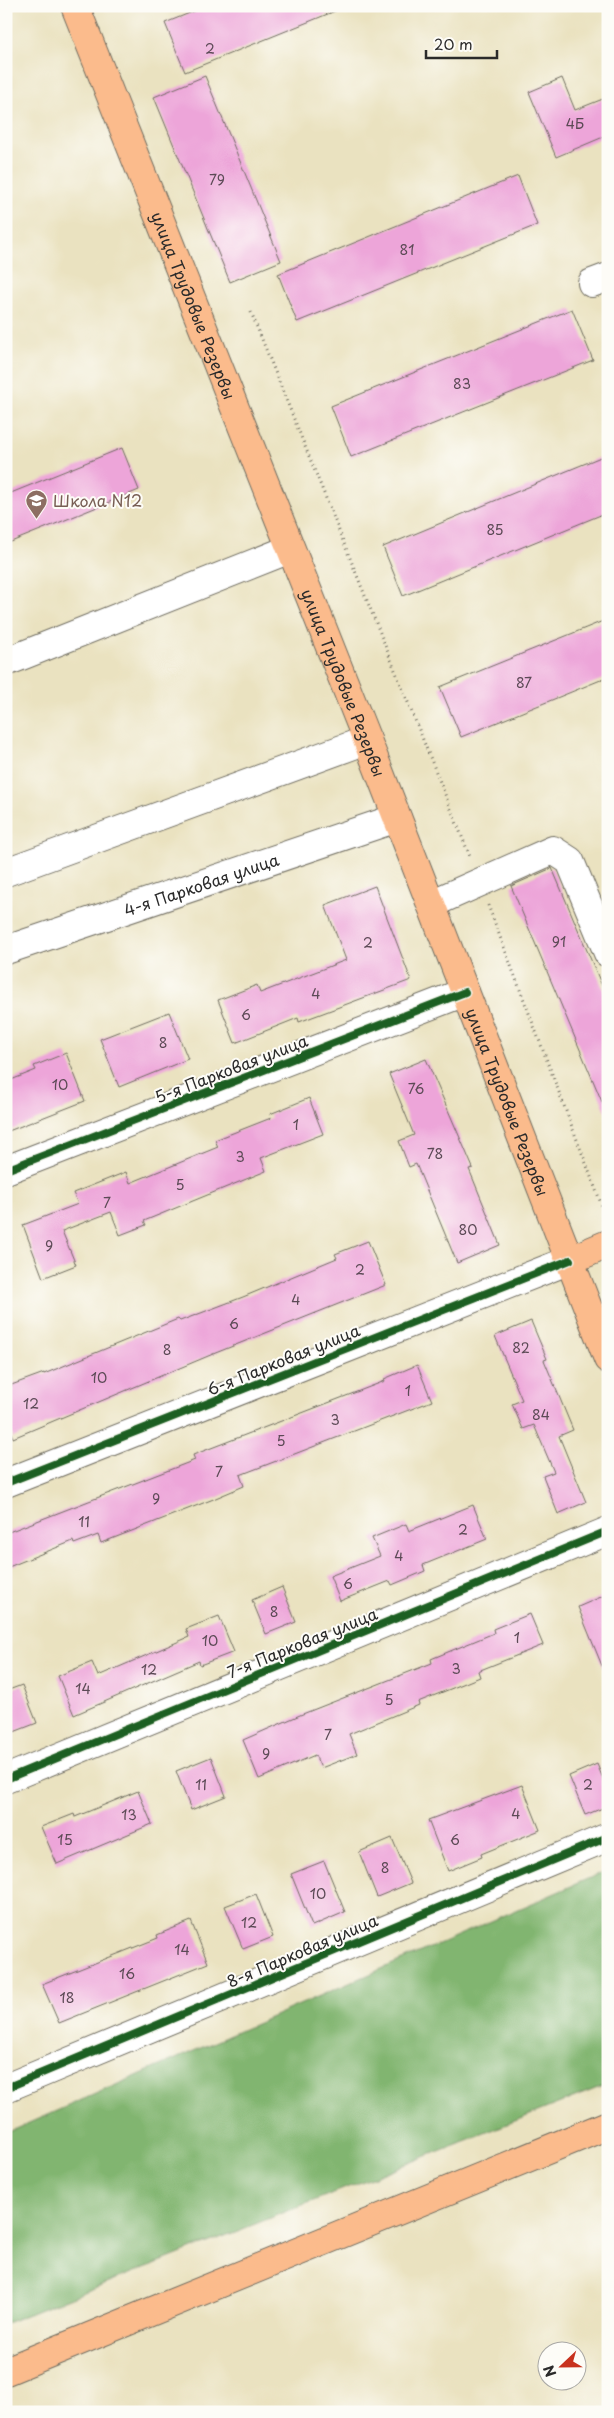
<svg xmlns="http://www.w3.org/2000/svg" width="614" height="2418" font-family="'Playpen Sans',sans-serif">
<rect width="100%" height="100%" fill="#fdfcf7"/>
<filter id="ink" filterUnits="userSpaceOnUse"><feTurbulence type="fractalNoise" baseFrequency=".02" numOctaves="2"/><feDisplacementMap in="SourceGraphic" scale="10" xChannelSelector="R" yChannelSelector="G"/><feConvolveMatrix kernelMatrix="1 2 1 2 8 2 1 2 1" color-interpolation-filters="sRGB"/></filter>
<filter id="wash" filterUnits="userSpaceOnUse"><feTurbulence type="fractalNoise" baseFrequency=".0096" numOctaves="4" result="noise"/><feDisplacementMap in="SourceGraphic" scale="20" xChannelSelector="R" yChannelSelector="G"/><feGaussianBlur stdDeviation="1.12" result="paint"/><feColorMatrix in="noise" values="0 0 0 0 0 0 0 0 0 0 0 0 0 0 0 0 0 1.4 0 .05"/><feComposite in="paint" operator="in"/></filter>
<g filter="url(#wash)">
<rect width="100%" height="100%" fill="#eae2c0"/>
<!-- forest -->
<path fill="#81b56f" stroke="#56704d" d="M 608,1870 L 608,2084 L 6,2323 L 6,2133 Z"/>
<g id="blocks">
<!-- building -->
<path fill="#eda5d9" d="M 207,6 L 345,6 L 345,7 L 185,72 L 165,23 Z
M 205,76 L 281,261 L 230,282 L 154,97 Z
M 562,78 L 575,110 L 608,97 L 608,135 L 556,157 L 529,92 Z
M 518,176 L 537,225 L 297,322 L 278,274 Z
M 572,309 L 593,360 L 351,457 L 331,406 Z
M 122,448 L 139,490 L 6,544 L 6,495 Z
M 608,454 L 608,512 L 403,596 L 383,547 Z
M 608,619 L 608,677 L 461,737 L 440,687 Z
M 552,868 L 608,1000 L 608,1116 L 511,886 Z
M 375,886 L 411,980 L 299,1022 L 298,1018 L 235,1043 L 218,1000 L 257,985 L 260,993 L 346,960 L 325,905 Z
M 169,1012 L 188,1059 L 119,1087 L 100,1039 Z
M 66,1053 L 85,1101 L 6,1132 L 6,1082 L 36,1070 L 34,1066 Z
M 426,1059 L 473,1168 L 469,1169 L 500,1245 L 457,1263 L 416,1164 L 409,1167 L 399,1141 L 414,1135 L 389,1074 Z
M 309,1098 L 323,1134 L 261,1158 L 266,1171 L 144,1221 L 146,1225 L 120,1235 L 111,1212 L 62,1231 L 76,1265 L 43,1278 L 23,1225 L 78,1204 L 73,1193 L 126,1172 L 130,1183 L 218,1147 L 215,1140 L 271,1118 L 270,1114 Z
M 368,1241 L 386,1285 L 213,1354 L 13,1438 L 6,1420 L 6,1387 L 44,1373 L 44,1374 L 178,1319 L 180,1321 L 243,1297 L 337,1258 L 335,1254 Z
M 531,1321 L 547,1359 L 544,1360 L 573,1430 L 559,1436 L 586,1502 L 558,1514 L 543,1476 L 554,1472 L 534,1425 L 523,1429 L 512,1404 L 522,1400 L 495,1336 Z
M 417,1365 L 432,1401 L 240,1475 L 244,1486 L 211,1500 L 101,1543 L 98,1535 L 74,1544 L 73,1541 L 6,1568 L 6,1533 L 195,1460 L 193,1455 L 385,1381 L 384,1379 Z
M 473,1505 L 487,1539 L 423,1565 L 425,1571 L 392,1585 L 390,1581 L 340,1601 L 330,1576 L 380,1556 L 372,1538 L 406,1524 L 409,1531 Z
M 282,1587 L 296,1622 L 266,1634 L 252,1600 Z
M 608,1594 L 608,1678 L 607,1678 L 578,1607 Z
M 530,1614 L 543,1645 L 478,1671 L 480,1677 L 418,1702 L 419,1705 L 349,1734 L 357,1754 L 321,1768 L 315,1755 L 259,1779 L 243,1740 L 300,1715 L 432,1663 L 431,1659 L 494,1633 L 493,1629 Z
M 219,1616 L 234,1652 L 200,1665 L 199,1661 L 74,1715 L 58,1676 L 92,1662 L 98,1676 L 189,1637 L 186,1629 Z
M 22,1685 L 37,1723 L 6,1735 L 6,1691 Z
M 211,1757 L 226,1796 L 191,1810 L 176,1771 Z
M 597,1764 L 608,1791 L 608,1806 L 585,1815 L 569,1776 Z
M 522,1785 L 540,1830 L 481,1854 L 482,1857 L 448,1871 L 428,1820 Z
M 138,1791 L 152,1824 L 57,1864 L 41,1827 L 74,1814 L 75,1817 Z
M 392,1838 L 411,1883 L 377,1897 L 359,1852 Z
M 324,1861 L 345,1912 L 312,1926 L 291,1874 Z
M 256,1894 L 273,1937 L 243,1949 L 225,1906 Z
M 191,1921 L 208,1963 L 59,2023 L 42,1984 L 158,1938 L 157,1935 Z"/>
</g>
</g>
<g filter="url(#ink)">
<use href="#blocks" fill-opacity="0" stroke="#6e6b5f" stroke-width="1"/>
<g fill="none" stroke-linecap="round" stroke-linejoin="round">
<defs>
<g id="minor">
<path d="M 592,283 L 608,277"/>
<path d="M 6,662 L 290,549"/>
<path d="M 6,872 L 367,740"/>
<path d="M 431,904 L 553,850 L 570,861 L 608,953"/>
<path id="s1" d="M 6,950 L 397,818"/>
<path d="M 6,1170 L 465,992"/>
<path d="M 6,1483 L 570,1260"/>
<path d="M 6,1779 L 608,1531"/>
<path d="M 6,2088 L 608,1837"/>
</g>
<g id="major">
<path id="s2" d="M 75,6 L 367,740 L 608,1359"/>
<path d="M 570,1260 L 608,1244"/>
<path d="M 6,2371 L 608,2125"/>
</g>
</defs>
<!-- minor casing -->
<use href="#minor" stroke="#6e6b5f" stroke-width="30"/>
<!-- major casing -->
<use href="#major" stroke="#6e6b5f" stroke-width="30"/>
<!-- path -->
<path stroke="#6e6b5f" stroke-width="3" stroke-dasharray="1 4" stroke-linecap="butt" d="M 251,312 L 471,859
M 488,905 L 607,1219"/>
<!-- minor -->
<use href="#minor" stroke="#fff" stroke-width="28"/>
<!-- major -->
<use href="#major" stroke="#fbbb8c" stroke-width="28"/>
<defs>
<path id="cycleway" d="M 6,1170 L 465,992
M 6,1483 L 570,1260
M 6,1779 L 608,1531
M 6,2088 L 608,1837"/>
</defs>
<!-- cycleway casing -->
<use href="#cycleway" stroke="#fdfcf7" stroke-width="11"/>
<!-- cycleway -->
<use href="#cycleway" stroke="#1b5e20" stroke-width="8"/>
</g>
</g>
<!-- icons -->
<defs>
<symbol id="school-pin" viewBox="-11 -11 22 30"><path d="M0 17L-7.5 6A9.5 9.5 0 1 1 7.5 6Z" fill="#8d6e63" stroke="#fdfcf7"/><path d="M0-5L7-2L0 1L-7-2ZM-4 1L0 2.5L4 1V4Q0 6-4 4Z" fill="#fff"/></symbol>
</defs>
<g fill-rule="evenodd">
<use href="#school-pin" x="24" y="488" width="25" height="34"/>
</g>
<g text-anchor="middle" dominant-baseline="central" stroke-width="4" stroke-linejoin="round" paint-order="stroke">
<!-- number labels -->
<g font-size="14" fill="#5c4a56">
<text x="210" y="48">2</text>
<text x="575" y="123">4Б</text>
<text x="217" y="179">79</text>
<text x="407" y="249">81</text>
<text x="462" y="383">83</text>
<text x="495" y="529">85</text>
<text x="524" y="682">87</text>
<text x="559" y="941">91</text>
<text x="368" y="942">2</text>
<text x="316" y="993">4</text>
<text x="246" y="1014">6</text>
<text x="163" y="1042">8</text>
<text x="60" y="1084">10</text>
<text x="416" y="1088">76</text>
<text x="296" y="1124">1</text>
<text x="435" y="1153">78</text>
<text x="240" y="1156">3</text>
<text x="180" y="1184">5</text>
<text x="107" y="1202">7</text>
<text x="468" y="1229">80</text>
<text x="49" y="1245">9</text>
<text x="360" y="1269">2</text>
<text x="296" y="1299">4</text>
<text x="234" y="1323">6</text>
<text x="521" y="1347">82</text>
<text x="167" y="1349">8</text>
<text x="99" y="1377">10</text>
<text x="408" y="1390">1</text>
<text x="31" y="1403">12</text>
<text x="541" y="1414">84</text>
<text x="335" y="1419">3</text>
<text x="281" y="1440">5</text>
<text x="219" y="1471">7</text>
<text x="156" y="1498">9</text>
<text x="84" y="1521">11</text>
<text x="463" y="1529">2</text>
<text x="399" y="1555">4</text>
<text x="348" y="1583">6</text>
<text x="274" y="1611">8</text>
<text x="517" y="1637">1</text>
<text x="210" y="1640">10</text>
<text x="456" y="1668">3</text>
<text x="149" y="1669">12</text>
<text x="83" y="1688">14</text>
<text x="389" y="1699">5</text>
<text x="328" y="1734">7</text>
<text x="266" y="1753">9</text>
<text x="201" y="1784">11</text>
<text x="588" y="1784">2</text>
<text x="516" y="1813">4</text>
<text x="129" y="1814">13</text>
<text x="65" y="1839">15</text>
<text x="455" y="1839">6</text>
<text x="385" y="1867">8</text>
<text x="318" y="1893">10</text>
<text x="249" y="1922">12</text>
<text x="182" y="1949">14</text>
<text x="127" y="1973">16</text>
<text x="67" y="1997">18</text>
</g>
<!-- street labels -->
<g font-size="16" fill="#2b2b2b" stroke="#fdfcf7">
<text stroke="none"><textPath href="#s2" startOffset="322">улица Трудовые Резервы</textPath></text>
<text stroke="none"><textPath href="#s2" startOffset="728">улица Трудовые Резервы</textPath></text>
<text stroke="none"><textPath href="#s1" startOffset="206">4-я Парковая улица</textPath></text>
<text transform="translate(231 1068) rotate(-21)">5-я Парковая улица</text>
<text stroke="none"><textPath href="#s2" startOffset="1178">улица Трудовые Резервы</textPath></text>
<text transform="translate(283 1359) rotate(-22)">6-я Парковая улица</text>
<text transform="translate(302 1642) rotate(-22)">7-я Парковая улица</text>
<text transform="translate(302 1950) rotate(-23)">8-я Парковая улица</text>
</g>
<!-- education labels -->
<g font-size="16" fill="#785e54" stroke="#fdfcf7" text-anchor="start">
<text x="53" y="500">Школа N12</text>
</g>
</g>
<!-- margin -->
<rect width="614" height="2418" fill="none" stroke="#fdfcf7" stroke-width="25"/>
<!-- north arrow -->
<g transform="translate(562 2366) rotate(248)"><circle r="24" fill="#fdfcf7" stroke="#a9a8a5"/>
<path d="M0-4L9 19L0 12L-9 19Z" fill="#c8321e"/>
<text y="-8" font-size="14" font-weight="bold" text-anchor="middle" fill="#2b2b2b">N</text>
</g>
<!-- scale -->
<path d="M426 50v8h71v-8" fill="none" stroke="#2b2b2b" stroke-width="2.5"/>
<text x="434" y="50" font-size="15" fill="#2b2b2b" stroke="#fdfcf7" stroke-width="4" paint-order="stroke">20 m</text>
</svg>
